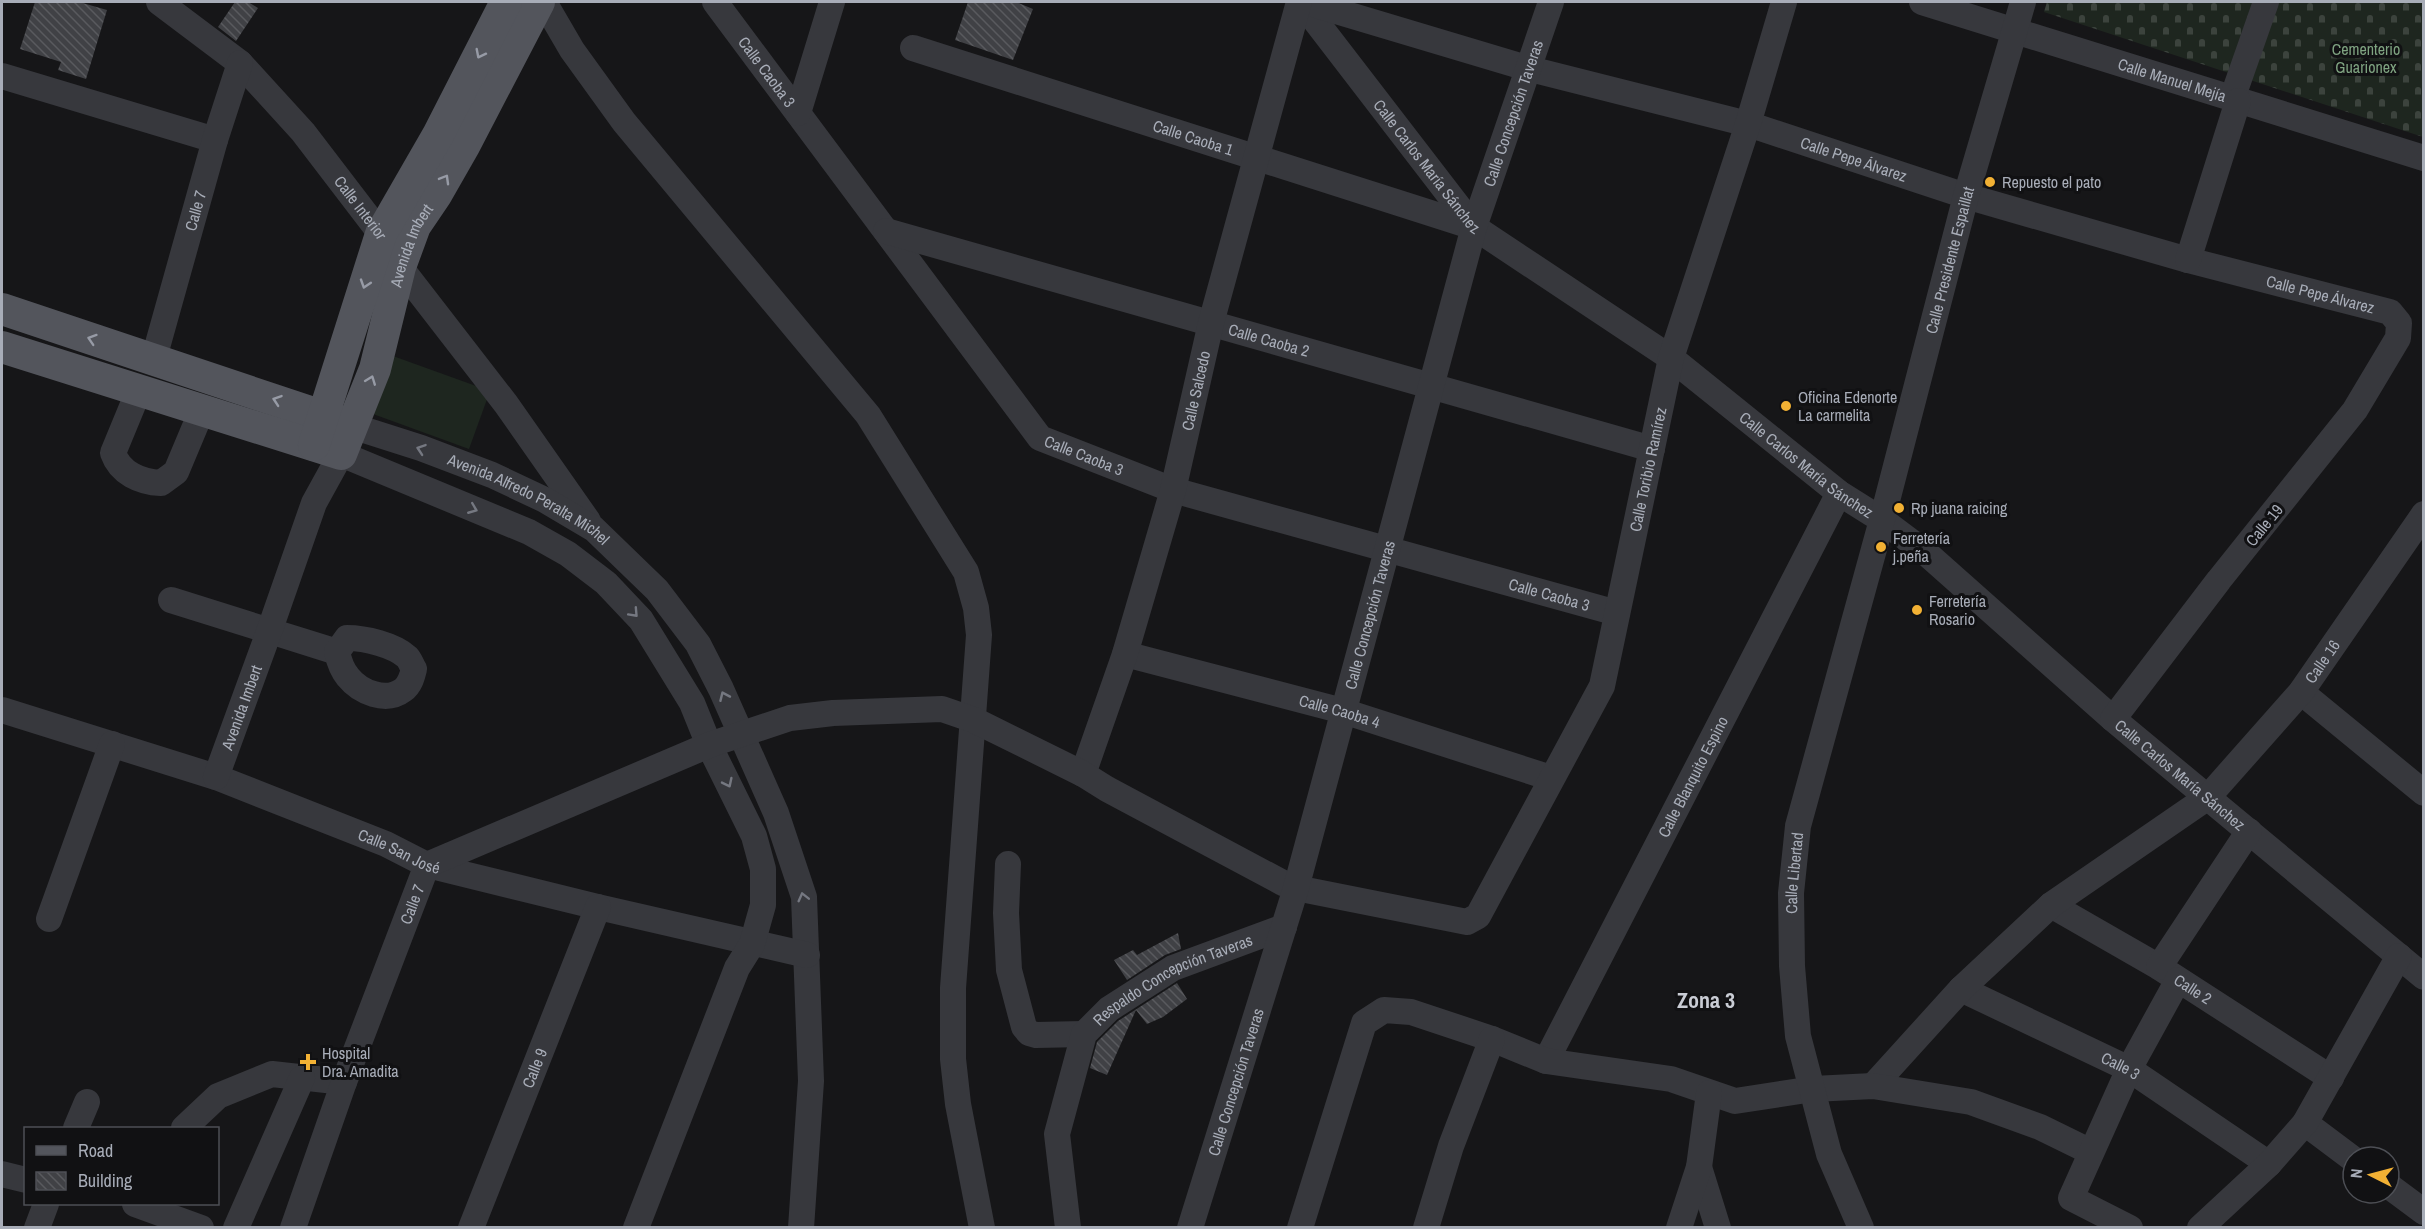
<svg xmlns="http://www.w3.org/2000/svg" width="2425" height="1229" font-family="'Archivo Narrow',sans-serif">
<defs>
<pattern id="cemetery-stones" width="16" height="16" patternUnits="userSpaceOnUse" patternTransform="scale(1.5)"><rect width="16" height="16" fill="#1e261f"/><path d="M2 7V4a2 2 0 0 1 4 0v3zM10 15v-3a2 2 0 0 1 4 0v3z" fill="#3c433d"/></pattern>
<pattern id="building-back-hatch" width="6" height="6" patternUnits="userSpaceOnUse" patternTransform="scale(1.5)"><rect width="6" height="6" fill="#404145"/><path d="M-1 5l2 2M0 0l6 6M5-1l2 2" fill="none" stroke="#595a5e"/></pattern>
</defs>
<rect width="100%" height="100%" fill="#161618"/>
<!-- grass -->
<path fill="#1e261f" d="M 393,356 L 490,391 L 469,449 L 373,414 Z"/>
<!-- cemetery -->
<path fill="url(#cemetery-stones)" d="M 2047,2 L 2423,2 L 2423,137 L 2044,12 Z"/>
<!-- building -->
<path fill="url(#building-back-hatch)" d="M 35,2 L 79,2 L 107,10 L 86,79 L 58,70 L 61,62 L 20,49 Z
M 235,2 L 248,2 L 258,8 L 236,41 L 218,27 Z
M 968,2 L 1016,2 L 1033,9 L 1013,60 L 955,40 Z
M 1178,933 L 1181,949 L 1165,955 L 1127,980 L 1114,960 L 1133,950 L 1137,955 Z
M 1177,983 L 1187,999 L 1163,1017 L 1147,1024 L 1136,1010 L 1107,1075 L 1090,1068 L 1097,1042 L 1118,1021 Z"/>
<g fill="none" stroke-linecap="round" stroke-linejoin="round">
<!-- minor -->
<g stroke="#37383d" stroke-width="26">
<path id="s1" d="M 159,2 L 240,63 L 303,132 L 381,234 L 400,267 L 506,404 L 588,521"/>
<path d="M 544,2 L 572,50 L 624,122 L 868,415 L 966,572 L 976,608 L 979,635 L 953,988 L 953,1059 L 958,1104 L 982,1228"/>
<path id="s2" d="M 715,2 L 1040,438 L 1173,490 L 1617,613"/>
<path id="s3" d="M 1301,2 L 1474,227 L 1671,358 L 1839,493 L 1882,520 L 1926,553 L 2113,719 L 2424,977"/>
<path id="s4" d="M 1306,2 L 1530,69 L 1748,124 L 1966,196 L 2188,260 L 2390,312 L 2399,323 L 2398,338 L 2355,410 L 2219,580 L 2113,719"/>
<path id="s5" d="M 1922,2 L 2424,158"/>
<path id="s6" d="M 913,48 L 1474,227"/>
<path d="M 2,76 L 215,140"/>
<path d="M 2232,99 L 2266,2"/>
<path d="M 798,113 L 832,2"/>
<path id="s7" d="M 886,231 L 1652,449"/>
<path d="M 2188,260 L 2238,101"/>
<path id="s8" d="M 154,358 L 215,140 L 240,63"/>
<path d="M 139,390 L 113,453 C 120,473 140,482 161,483 L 176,472 L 202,410"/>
<path id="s9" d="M 352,426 L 421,448 L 492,475 L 545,500 L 594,529 L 657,590 L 698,644 L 721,689 L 776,813 L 804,897 L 811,1081 L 801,1228"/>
<path d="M 171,600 L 337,652"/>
<path d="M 347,638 C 365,638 394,645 407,657 C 410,660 412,666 414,669 C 412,677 410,685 403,690 C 386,703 360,692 348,677 C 342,670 339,661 337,652 Z"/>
<path id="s10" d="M 1125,654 L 1343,711 L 1551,778"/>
<path d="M 2301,692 L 2424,793"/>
<path id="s11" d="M 2,710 L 216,777 L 386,844 L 427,865 L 598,907 L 807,955"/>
<path id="s12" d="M 1083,774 L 1125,654 L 1173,490 L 1211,323 L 1299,2"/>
<path id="s13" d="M 216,777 L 270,629 L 314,503 L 341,454 L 529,532 L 568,554 L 606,583 L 641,620 L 692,703 L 709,745 L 754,836 L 763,869 L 763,905 L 752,944 L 737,968 L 636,1228"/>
<path d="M 1008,864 L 1006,913 L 1009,970 L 1024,1027 L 1029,1033 L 1036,1035 L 1084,1034"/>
<path id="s14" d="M 2051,905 L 2159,967 L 2331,1078"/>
<path d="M 49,919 L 112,744"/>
<path d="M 2159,967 L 2249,831"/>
<path id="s15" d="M 1961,989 L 2129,1069 L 2269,1164"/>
<path id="s16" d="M 1546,1061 L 1839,493"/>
<path id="s17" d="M 1873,1086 L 1961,989 L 2051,905 L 2208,797 L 2301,692 L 2424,514"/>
<path d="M 2305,1123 L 2353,1159"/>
<path d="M 76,1128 L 87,1102"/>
<path d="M 184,1128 L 218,1096 L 272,1074 L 344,1082"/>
<path d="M 1699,1167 L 1718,1228"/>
<path d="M 2,1174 L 26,1180"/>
<path d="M 2389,1186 L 2424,1212"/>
<path d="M 135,1204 L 201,1228"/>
<path d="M 37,1228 L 46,1204"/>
<path d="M 236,1228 L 302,1078"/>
<path id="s18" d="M 293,1228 L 344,1082 L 427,865 L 709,745 L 790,718 L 833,713 L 942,709 L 974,720 L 1083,774 L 1107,789 L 1283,883 L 1296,888 L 1467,922 L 1478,916 L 1602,686 L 1671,358 L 1748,124 L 1784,2"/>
<path id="s19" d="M 471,1228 L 598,907"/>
<path id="s20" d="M 1068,1228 L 1057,1134 L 1084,1034 L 1109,1009 L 1173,968 L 1284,927"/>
<path id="s21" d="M 1190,1228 L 1296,888 L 1474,227 L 1551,2"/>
<path d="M 1300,1228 L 1364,1023 L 1384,1010 L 1411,1012 L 1492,1039 L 1546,1061 L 1671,1079 L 1735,1101 L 1813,1089 L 1873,1086 L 1971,1102 L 2040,1127 L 2091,1152"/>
<path d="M 1426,1228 L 1451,1146 L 1492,1039"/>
<path d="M 1679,1228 L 1699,1167 L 1709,1093"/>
<path id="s22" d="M 1861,1228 L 1829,1154 L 1798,1036 L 1792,966 L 1791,893 L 1798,826 L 1882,520 L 1966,196 L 2023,2"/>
<path d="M 2130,1228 L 2071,1198 L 2129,1069 L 2178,980"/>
<path d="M 2200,1228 L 2269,1164 L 2305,1123 L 2399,956"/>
</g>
<!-- major -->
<g stroke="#53555c" stroke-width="32">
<path d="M 2,309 L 343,423"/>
<path id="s23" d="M 2,347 L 341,454 L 375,369 L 400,267 L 415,226 L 436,195 L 464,146 L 539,2"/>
<path d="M 314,445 L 381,234 L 438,135 L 506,2"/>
</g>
</g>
<!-- one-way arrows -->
<defs><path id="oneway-chevron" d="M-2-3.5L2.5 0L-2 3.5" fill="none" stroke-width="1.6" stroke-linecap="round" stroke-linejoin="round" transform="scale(1.5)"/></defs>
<g stroke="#979ba6">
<use href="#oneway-chevron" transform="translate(480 54) rotate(117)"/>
<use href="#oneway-chevron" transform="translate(445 179) rotate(-60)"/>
<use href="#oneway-chevron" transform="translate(365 284) rotate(108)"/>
<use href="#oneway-chevron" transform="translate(92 339) rotate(-162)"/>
<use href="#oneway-chevron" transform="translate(371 380) rotate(-69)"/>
<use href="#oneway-chevron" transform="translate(277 400) rotate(-161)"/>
</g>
<g stroke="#757881">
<use href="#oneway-chevron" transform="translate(421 449) rotate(-161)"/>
<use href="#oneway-chevron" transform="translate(473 509) rotate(22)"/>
<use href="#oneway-chevron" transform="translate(634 613) rotate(47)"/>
<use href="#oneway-chevron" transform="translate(724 696) rotate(-114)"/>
<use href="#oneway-chevron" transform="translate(728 783) rotate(64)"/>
<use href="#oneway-chevron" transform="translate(803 897) rotate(-104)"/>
</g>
<!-- markers -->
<g fill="#f2b134" stroke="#111113" stroke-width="2">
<circle cx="1990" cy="182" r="6"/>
<circle cx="1786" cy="406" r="6"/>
<circle cx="1899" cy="508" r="6"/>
<circle cx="1881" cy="547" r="6"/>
<circle cx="1917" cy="610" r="6"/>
<path d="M305 1053h6v6h6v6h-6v6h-6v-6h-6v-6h6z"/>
</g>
<g text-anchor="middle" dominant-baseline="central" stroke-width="6" stroke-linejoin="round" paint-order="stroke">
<!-- park labels -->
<g font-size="16" fill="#7fa381" stroke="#111113">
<text x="2366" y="49">Cementerio<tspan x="2366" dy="18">Guarionex</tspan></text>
</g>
<!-- street labels -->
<g font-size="16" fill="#a8adb8" stroke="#111113">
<text stroke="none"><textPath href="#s2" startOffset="87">Calle Caoba 3</textPath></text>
<text stroke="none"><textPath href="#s5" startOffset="262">Calle Manuel Mejía</textPath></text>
<text stroke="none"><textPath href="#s21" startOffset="1161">Calle Concepción Taveras</textPath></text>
<text stroke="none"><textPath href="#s6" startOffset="294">Calle Caoba 1</textPath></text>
<text stroke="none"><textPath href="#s4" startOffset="570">Calle Pepe Álvarez</textPath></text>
<text stroke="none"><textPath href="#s3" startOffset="207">Calle Carlos María Sánchez</textPath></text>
<text stroke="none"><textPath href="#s1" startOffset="290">Calle Interior</textPath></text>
<text stroke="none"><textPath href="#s8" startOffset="153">Calle 7</textPath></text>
<text stroke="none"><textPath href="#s23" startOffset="576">Avenida Imbert</textPath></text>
<text stroke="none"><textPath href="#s22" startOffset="999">Calle Presidente Espaillat</textPath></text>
<text stroke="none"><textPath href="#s4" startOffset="1056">Calle Pepe Álvarez</textPath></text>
<text stroke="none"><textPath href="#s7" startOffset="398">Calle Caoba 2</textPath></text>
<text stroke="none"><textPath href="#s12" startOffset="400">Calle Salcedo</textPath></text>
<text stroke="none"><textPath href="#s2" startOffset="591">Calle Caoba 3</textPath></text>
<text stroke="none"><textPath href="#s3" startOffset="693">Calle Carlos María Sánchez</textPath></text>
<text stroke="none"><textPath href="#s18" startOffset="1998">Calle Toribio Ramírez</textPath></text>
<text stroke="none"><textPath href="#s9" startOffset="192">Avenida Alfredo Peralta Michel</textPath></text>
<text transform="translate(2264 525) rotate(-51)">Calle 19</text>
<text stroke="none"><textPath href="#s2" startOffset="1077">Calle Caoba 3</textPath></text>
<text stroke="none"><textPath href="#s21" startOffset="639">Calle Concepción Taveras</textPath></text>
<text stroke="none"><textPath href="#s17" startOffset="622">Calle 16</textPath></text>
<text stroke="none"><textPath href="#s13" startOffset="74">Avenida Imbert</textPath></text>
<text stroke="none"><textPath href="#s10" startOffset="222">Calle Caoba 4</textPath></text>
<text stroke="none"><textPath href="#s3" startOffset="1179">Calle Carlos María Sánchez</textPath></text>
<text stroke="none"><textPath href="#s16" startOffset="320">Calle Blanquito Espino</textPath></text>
<text stroke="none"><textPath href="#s11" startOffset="422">Calle San José</textPath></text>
<text stroke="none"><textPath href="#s22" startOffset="366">Calle Libertad</textPath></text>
<text stroke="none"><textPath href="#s18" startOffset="345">Calle 7</textPath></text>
<text stroke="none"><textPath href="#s20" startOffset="304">Respaldo Concepción Taveras</textPath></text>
<text stroke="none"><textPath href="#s14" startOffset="165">Calle 2</textPath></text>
<text stroke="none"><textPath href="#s19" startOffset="172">Calle 9</textPath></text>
<text stroke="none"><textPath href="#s15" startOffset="177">Calle 3</textPath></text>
<text stroke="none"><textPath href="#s21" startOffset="153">Calle Concepción Taveras</textPath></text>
</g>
<!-- poi labels -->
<g font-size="16" fill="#a8adb8" stroke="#111113" text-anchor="start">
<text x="2002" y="182">Repuesto el pato</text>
<text x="1798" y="397">Oficina Edenorte<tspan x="1798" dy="18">La carmelita</tspan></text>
<text x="1911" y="508">Rp juana raicing</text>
<text x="1893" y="538">Ferretería<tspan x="1893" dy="18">j.peña</tspan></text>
<text x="1929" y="601">Ferretería<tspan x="1929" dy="18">Rosario</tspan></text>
<text x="322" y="1053">Hospital<tspan x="322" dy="18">Dra. Amadita</tspan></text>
</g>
<!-- district labels -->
<g font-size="22" font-weight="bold" fill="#c9ccd4" stroke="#111113">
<text x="1706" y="1000">Zona 3</text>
</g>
</g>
<!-- border -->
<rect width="2425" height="1229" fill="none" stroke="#a8adb8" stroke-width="6"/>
<!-- legend -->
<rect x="24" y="1127" width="195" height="78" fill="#111113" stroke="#4d4f55" stroke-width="1.5"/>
<rect x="36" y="1146" width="30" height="9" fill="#53555c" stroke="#4d4f55" stroke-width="1.5"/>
<text x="78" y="1157" font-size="18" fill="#a8adb8">Road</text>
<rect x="36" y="1172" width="30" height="18" fill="url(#building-back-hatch)" stroke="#4d4f55" stroke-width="1.5"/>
<text x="78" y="1187" font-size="18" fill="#a8adb8">Building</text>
<!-- north arrow -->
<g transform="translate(2371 1175) rotate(276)"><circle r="28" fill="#111113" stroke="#4d4f55" stroke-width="1.5"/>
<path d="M0-4.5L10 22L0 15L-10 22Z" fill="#f2b134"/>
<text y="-9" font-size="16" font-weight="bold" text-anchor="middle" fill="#a8adb8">N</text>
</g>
</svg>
